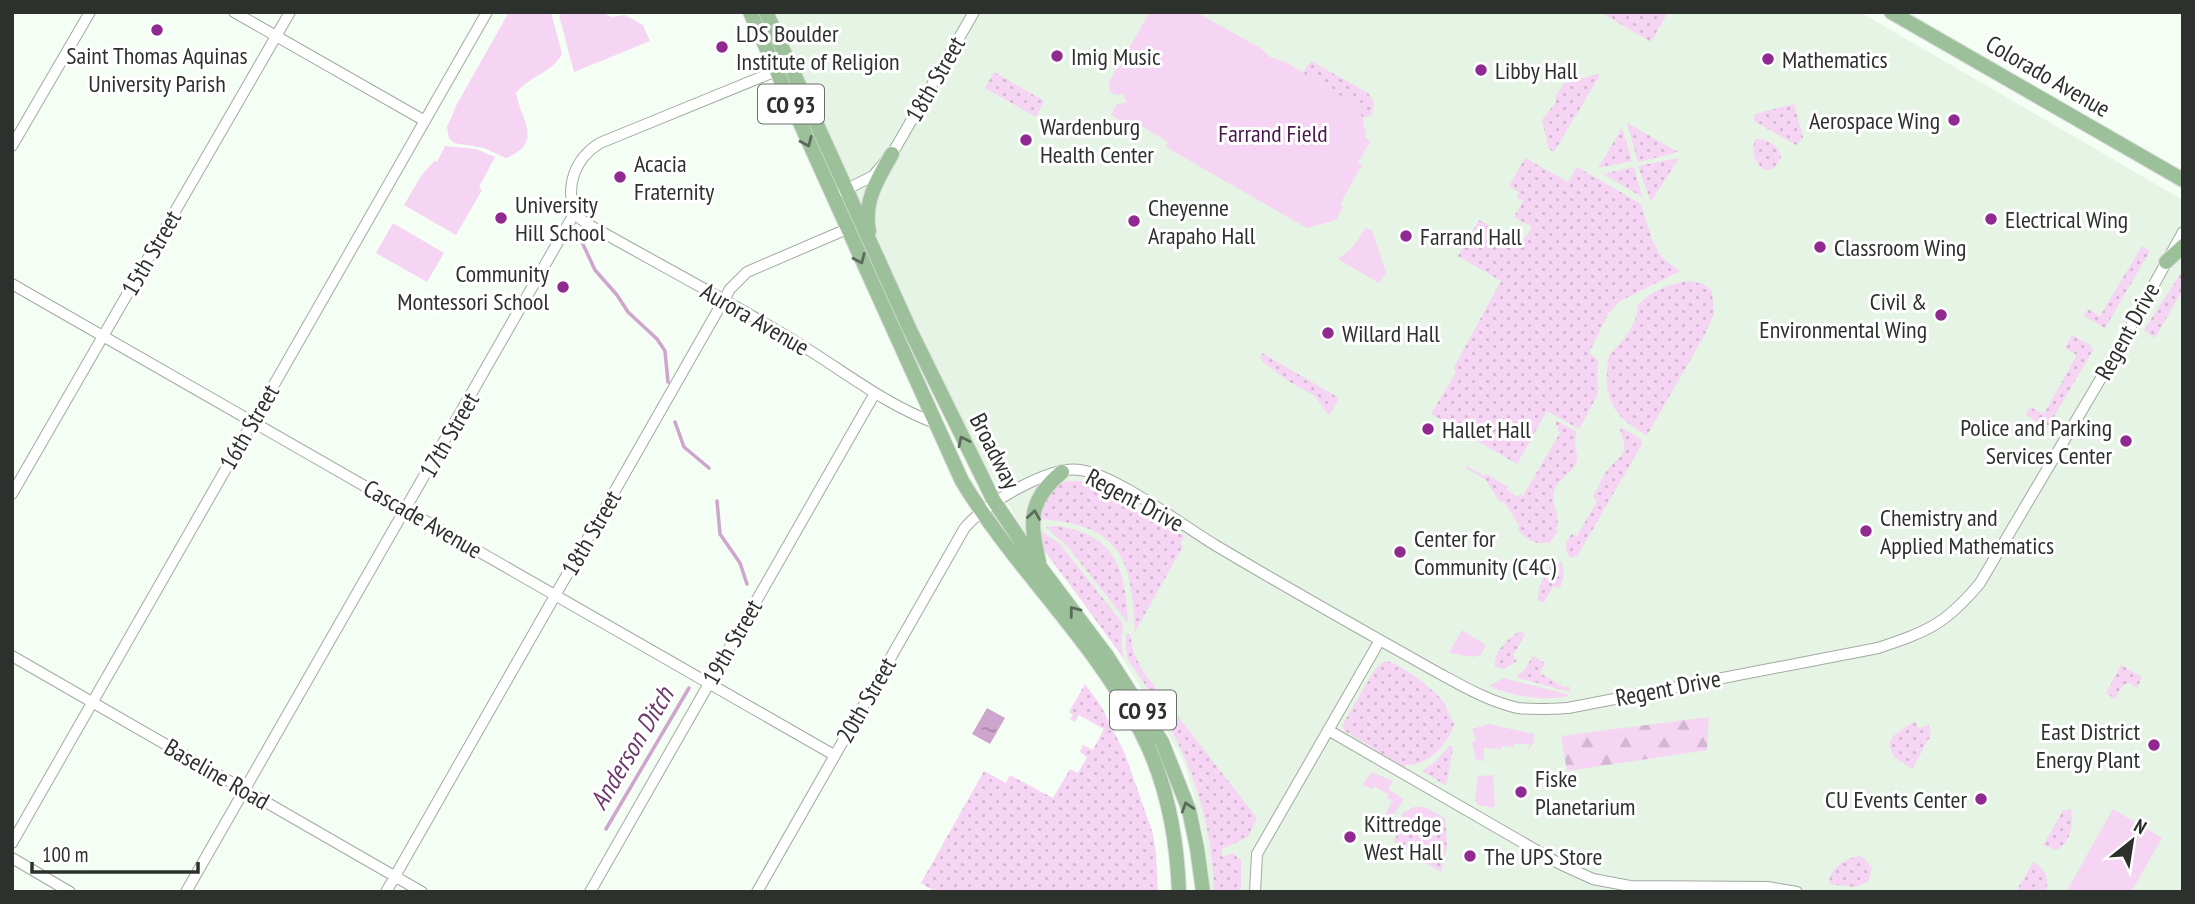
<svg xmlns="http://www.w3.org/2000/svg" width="2195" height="904" font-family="'PT Sans Narrow',sans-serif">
<defs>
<pattern id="grass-dots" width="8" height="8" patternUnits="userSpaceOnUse" patternTransform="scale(1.75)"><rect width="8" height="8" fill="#f6d4f4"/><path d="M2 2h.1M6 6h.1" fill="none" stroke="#d3b6d2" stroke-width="1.8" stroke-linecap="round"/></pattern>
<pattern id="forest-firs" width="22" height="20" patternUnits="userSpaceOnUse" patternTransform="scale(1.75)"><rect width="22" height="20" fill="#f6d4f4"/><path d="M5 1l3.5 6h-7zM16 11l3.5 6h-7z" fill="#d3b6d2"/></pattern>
<pattern id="water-ripples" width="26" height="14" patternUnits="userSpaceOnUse" patternTransform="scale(1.75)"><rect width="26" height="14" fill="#cea5cc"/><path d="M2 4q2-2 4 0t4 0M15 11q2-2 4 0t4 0" fill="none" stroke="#a887a6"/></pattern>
</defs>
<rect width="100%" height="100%" fill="#f5fef4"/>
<!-- built -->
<path fill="#e5f4e4" d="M 773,12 L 1860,12 L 2183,200 L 2183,892 L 1210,892 L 1205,841 L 1194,796 L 1184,763 L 1163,724 L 1106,631 L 1044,552 L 1031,543 L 978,453 L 932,367 Z"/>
<!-- grass -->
<path fill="url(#grass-dots)" d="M 1600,12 L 1668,12 L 1651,42 Z
M 1311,61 L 1368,93 L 1374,102 L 1372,115 L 1363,118 L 1358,112 L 1361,108 L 1302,73 Z
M 994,72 L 1044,101 L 1036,117 L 985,88 Z
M 1596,74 L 1600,75 L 1554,152 L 1549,149 L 1542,120 L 1556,102 L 1556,96 L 1563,84 Z
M 1794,104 L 1803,137 L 1796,145 L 1754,121 L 1755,114 Z
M 1627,123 L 1678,152 L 1638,162 Z
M 1622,128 L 1632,161 L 1598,168 Z
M 1756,139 C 1767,138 1780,146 1781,158 L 1773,169 L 1764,170 C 1755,164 1750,148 1756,139 Z
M 1525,158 L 1568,182 L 1577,167 L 1641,204 L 1653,242 L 1662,258 L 1680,271 L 1620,301 L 1608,314 L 1589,353 L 1598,360 L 1597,376 L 1598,394 L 1579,429 L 1547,411 L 1517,464 L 1431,414 L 1456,372 L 1453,369 L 1501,281 L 1458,256 L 1479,220 L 1510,237 L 1512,234 L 1523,241 L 1532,227 L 1514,217 L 1523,201 L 1517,197 L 1519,192 L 1509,186 Z
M 1679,158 L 1651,202 L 1638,166 Z
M 1634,167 L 1642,197 L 1603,174 Z
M 2142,246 L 2150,251 L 2105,328 L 2084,316 L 2088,309 L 2100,316 Z
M 2183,270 L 2183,289 L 2155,338 L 2144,330 Z
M 1689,281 L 1704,284 L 1712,292 L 1714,314 L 1704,336 L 1647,435 C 1611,417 1602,394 1609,355 C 1623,341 1637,326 1638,305 C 1652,290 1669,284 1689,281 Z
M 2072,335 L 2090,345 L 2093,350 L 2041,439 L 2031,433 L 2037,422 L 2026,415 L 2030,407 L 2044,414 L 2077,355 L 2065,348 Z
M 1262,353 L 1339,398 L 1329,416 L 1315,396 L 1288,381 L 1262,361 L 1260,358 Z
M 1557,421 L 1577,432 C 1572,446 1578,450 1577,460 C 1575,473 1557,478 1554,491 C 1550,505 1562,516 1556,530 L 1558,531 L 1550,542 C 1535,546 1527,539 1517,529 L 1520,526 L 1504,502 L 1499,501 L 1486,480 L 1466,468 L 1467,466 L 1484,476 L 1486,474 L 1508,487 L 1506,490 L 1518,497 L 1520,494 L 1523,496 L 1560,433 L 1557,430 L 1559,427 L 1555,424 Z
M 1622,428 L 1641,439 L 1642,444 L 1578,555 L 1570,558 C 1564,549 1565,541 1572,534 L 1577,536 L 1597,501 L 1593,497 C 1597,489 1601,479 1606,472 C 1621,452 1630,458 1620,429 Z
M 1067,481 L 1083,481 L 1093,484 L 1184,536 L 1180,544 L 1183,546 L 1135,632 C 1132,559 1121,524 1039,519 C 1043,502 1050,488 1067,481 Z
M 1058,526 C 1117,535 1126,571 1128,623 L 1068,547 L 1046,527 Z
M 1038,529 L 1060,544 L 1123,624 L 1121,642 L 1124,659 L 1040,544 Z
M 1552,561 L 1558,565 L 1561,561 L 1562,562 L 1564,576 L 1560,588 L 1553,586 L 1544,603 L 1538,600 L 1539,587 Z
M 1520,631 L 1525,634 L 1513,656 L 1517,661 L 1504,669 L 1495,667 C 1494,650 1508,639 1520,631 Z
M 1126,634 L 1130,634 L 1134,654 L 1144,673 L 1257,818 L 1248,837 L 1222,849 L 1222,857 L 1233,853 L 1241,860 L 1241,892 L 1214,892 C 1213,806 1178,728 1128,660 L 1126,650 Z
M 1533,656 L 1545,663 L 1540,673 L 1564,687 L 1569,686 L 1570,692 L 1518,678 L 1518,675 L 1525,669 Z
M 1385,661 C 1397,661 1438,692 1444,703 C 1447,709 1449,716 1454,723 C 1452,740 1425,769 1407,764 L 1404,767 L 1345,731 L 1342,726 L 1375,669 Z
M 2121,665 L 2142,677 L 2137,688 L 2130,683 L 2123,685 L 2115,699 L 2106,693 Z
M 1085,684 L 1101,706 L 1125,754 L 1153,834 L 1156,854 L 1158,892 L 936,892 L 921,883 L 984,771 L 1006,783 L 1010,775 L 1053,798 L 1070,769 L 1078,773 L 1087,757 L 1080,752 L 1083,745 L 1093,750 L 1104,729 L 1079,715 L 1075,722 L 1070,719 L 1073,715 L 1069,712 Z
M 1915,721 L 1918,728 L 1929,725 L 1931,735 L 1912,769 L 1894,757 L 1889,744 L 1893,736 Z
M 1450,745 L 1453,748 L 1447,782 L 1445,785 L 1422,771 L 1435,762 Z
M 2071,809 C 2074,824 2071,842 2057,850 L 2043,845 L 2063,811 Z
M 1397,823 L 1446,827 L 1447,848 L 1441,872 L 1424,862 L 1426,858 L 1393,841 L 1397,836 L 1392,833 Z
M 1860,856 L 1865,859 L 1872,869 L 1868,882 L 1855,887 L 1829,884 C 1829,869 1845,858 1860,856 Z
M 2033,862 C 2045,869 2050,877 2046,892 L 2016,892 Z"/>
<!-- forest -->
<path fill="url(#forest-firs)" d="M 1709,717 L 1707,750 L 1567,771 L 1561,736 Z"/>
<!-- green -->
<path fill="#f6d4f4" d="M 509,12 L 551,12 L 562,54 C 552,73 529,76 516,93 C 520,119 545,142 506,158 L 484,148 L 454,143 L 449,138 L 447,127 L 457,104 Z
M 571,12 L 600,12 L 612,17 L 625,15 L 643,25 L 650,41 L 574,72 L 559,15 Z
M 1150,12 L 1196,12 L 1260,48 L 1270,57 L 1287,63 L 1361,108 L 1358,112 L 1363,118 L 1363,125 L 1366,131 L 1365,137 L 1370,141 L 1358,163 L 1362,165 L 1340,204 L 1343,207 L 1336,220 L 1307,228 L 1166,147 L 1168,142 L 1130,119 L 1126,124 L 1111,115 L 1117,104 L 1127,103 L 1123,94 L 1116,95 L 1110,92 L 1109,82 Z
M 445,146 L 476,149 L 495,157 L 479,187 L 482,190 L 456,235 L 404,205 L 421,176 L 434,161 L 437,162 Z
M 393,223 L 444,253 L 427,282 L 376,253 Z
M 1366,228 L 1372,230 L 1386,273 L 1379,283 L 1338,259 L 1352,248 Z
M 1462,630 L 1486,645 L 1481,655 L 1473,657 L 1449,653 Z
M 1503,678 L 1563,693 L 1570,696 C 1543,701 1514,697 1489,686 Z
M 1489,724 L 1534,734 L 1534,741 L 1528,751 L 1529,744 L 1514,744 L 1513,747 L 1502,746 L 1501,749 L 1484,748 L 1484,761 L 1476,760 L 1472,742 L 1476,740 L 1472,729 Z
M 1371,772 L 1393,781 L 1388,789 L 1404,799 L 1391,819 L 1385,815 L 1392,801 L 1387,798 L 1389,795 L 1374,786 L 1372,789 L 1363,785 Z
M 1493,775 L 1495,806 L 1494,808 L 1478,805 L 1475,800 L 1478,776 Z
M 1414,807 L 1425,807 L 1445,818 L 1446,827 L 1397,823 L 1404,812 Z
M 2113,809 L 2162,838 L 2131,892 L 2066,892 Z"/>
<!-- water -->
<path fill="url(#water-ripples)" d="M 987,708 L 1005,718 L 990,744 L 972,734 Z"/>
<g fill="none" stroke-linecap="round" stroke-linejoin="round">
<!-- stream -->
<path stroke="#cea5cc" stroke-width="3.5" d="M 581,240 L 595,270 L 617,295 L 628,312 L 657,339 L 665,351 L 668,382
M 675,422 L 684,447 L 709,468
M 717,501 L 720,534 L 740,563 L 747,584
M 606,829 L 689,688"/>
<defs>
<path id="minor" d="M 234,12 L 425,121
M 12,146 L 90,12
M 841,192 L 873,176 L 892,154 L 974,12
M 574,214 L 586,223 C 658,264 731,302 801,345 C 845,372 886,405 935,423
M 12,284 L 834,755
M 12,494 L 290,12
M 12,656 L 422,892
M 1328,730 L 1560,864 L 1593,879 L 1630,886 L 1767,887 L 1797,892
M 12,843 L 487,12
M 12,858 L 70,892
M 186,892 L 574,214 C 566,185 574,159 600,143 L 776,71
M 386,892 L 730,289 L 747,272 L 847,229
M 590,892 L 875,393
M 757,892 L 964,529 C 982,505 1050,465 1080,470 C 1116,475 1182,525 1215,545 C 1287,588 1360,629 1433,670 C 1459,684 1489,702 1518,708 C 1535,710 1551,709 1568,708 L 1878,648 C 1928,631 1945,625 1980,583 L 2120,346 L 2183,232
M 1255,892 L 1257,854 L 1380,640"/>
<path id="major" d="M 750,12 L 962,481 C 1015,569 1094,640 1141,732 C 1167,782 1177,837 1179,892
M 766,12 L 910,330 L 994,501 L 1025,547 L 1107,656 L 1162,742 L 1189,810 L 1197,848 L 1203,892
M 1891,12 L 2183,180
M 869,231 C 863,202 878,178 892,154
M 2166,262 L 2183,246
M 1039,562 C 1030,522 1027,501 1062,472"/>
</defs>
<!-- minor casing -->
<use href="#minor" stroke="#a1aaa0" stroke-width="12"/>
<!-- major casing -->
<use href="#major" stroke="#d9dad9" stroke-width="16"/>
<!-- minor -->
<use href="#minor" stroke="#fff" stroke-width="10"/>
<!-- major -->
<use href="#major" stroke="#9cc19a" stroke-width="14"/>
</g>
<!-- one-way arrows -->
<defs><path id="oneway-chevron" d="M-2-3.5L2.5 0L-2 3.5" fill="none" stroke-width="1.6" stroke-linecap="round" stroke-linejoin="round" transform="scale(1.75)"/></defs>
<g stroke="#596b59">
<use href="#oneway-chevron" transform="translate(807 142) rotate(66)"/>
<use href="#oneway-chevron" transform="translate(860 259) rotate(66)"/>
<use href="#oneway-chevron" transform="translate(963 441) rotate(-116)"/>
<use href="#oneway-chevron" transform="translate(1034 515) rotate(-81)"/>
<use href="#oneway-chevron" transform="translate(1074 611) rotate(-127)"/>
<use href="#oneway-chevron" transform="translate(1187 807) rotate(-107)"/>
</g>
<!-- markers -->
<g fill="#902a90" stroke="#fff" stroke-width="2.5">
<circle cx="157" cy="30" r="7"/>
<circle cx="722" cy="47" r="7"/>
<circle cx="1057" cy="56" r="7"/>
<circle cx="1768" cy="59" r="7"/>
<circle cx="1481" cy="70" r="7"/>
<circle cx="1954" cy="120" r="7"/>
<circle cx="1026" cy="140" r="7"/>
<circle cx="620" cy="177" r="7"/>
<circle cx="501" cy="218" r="7"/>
<circle cx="1991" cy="219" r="7"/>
<circle cx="1134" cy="221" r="7"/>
<circle cx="1406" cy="236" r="7"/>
<circle cx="1820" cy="247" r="7"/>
<circle cx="563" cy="287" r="7"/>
<circle cx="1941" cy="315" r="7"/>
<circle cx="1328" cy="333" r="7"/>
<circle cx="1428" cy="429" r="7"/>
<circle cx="2126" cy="441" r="7"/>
<circle cx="1866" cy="531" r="7"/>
<circle cx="1400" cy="552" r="7"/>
<circle cx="2154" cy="745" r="7"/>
<circle cx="1521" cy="792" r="7"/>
<circle cx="1981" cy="799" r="7"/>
<circle cx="1350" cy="837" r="7"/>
<circle cx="1470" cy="856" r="7"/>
</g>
<g text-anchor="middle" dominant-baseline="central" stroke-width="6" stroke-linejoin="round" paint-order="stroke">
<!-- shield labels -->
<g fill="#fff" stroke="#6c6f6c" stroke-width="2">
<rect x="758" y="84.5" width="66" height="39" rx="5"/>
<rect x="1110" y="690.5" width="66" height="39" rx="5"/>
</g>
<g font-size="23" font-weight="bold" fill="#2d312d">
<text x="791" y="104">CO 93</text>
<text x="1143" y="710">CO 93</text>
</g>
<!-- poi labels -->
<g font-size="24" fill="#2d312d" stroke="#fff" text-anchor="start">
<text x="736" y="33">LDS Boulder<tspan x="736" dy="28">Institute of Religion</tspan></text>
<text x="157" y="55" text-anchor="middle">Saint Thomas Aquinas<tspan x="157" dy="28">University Parish</tspan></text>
<text x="1071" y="56">Imig Music</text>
<text x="1782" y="59">Mathematics</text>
<text x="1495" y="70">Libby Hall</text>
<text x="1940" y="120" text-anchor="end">Aerospace Wing</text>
<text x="1040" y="126">Wardenburg<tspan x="1040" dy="28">Health Center</tspan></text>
<text x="634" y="163">Acacia<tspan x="634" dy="28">Fraternity</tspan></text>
<text x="515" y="204">University<tspan x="515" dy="28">Hill School</tspan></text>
<text x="1148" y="207">Cheyenne<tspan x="1148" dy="28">Arapaho Hall</tspan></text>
<text x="2005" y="219">Electrical Wing</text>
<text x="1420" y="236">Farrand Hall</text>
<text x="1834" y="247">Classroom Wing</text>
<text x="549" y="273" text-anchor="end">Community<tspan x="549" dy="28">Montessori School</tspan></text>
<text x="1927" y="301" text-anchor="end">Civil &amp;<tspan x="1927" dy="28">Environmental Wing</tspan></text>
<text x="1342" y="333">Willard Hall</text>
<text x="2112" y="427" text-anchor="end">Police and Parking<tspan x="2112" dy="28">Services Center</tspan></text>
<text x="1442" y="429">Hallet Hall</text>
<text x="1880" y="517">Chemistry and<tspan x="1880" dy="28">Applied Mathematics</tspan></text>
<text x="1414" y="538">Center for<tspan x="1414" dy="28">Community (C4C)</tspan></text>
<text x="2140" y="731" text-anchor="end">East District<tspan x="2140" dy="28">Energy Plant</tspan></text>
<text x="1535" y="778">Fiske<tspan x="1535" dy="28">Planetarium</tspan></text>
<text x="1967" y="799" text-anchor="end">CU Events Center</text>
<text x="1364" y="823">Kittredge<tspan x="1364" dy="28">West Hall</tspan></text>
<text x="1484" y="856">The UPS Store</text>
</g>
<!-- street labels -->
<g font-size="24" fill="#2d312d" stroke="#fff">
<text transform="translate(2048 76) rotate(30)">Colorado Avenue</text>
<text transform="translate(935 79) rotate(-60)">18th Street</text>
<text transform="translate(151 253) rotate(-60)">15th Street</text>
<text transform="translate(755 319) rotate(30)">Aurora Avenue</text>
<text transform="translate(2127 331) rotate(-61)">Regent Drive</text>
<text transform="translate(249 427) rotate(-60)">16th Street</text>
<text transform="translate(449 435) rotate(-60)">17th Street</text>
<text transform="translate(995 451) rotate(63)">Broadway</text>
<text transform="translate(1135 500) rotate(28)">Regent Drive</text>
<text transform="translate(423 519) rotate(30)">Cascade Avenue</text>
<text transform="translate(591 533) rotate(-60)">18th Street</text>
<text transform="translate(732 642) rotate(-60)">19th Street</text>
<text transform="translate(1668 688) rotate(-11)">Regent Drive</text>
<text transform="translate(866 700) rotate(-60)">20th Street</text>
<text transform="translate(217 774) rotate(30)">Baseline Road</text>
</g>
<!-- park labels -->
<g font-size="24" fill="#4a184a" stroke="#fff">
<text x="1273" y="133">Farrand Field</text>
</g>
<!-- water labels -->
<g font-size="26" font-style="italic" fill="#6d396c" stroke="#fff">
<text transform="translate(631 748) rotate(-59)">Anderson Ditch</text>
</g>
</g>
<!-- border -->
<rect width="2195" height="904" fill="none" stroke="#2d312d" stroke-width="28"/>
<!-- north arrow -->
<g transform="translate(2132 841) rotate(30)" stroke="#ffffff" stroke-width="5" paint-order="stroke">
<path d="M0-5L12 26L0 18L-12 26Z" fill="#2d312d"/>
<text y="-10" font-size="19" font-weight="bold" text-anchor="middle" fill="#2d312d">N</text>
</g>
<!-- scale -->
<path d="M32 862v10h166v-10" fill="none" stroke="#2d312d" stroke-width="3.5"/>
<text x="42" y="862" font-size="21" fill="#2d312d" stroke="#ffffff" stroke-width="5" paint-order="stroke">100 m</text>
</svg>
